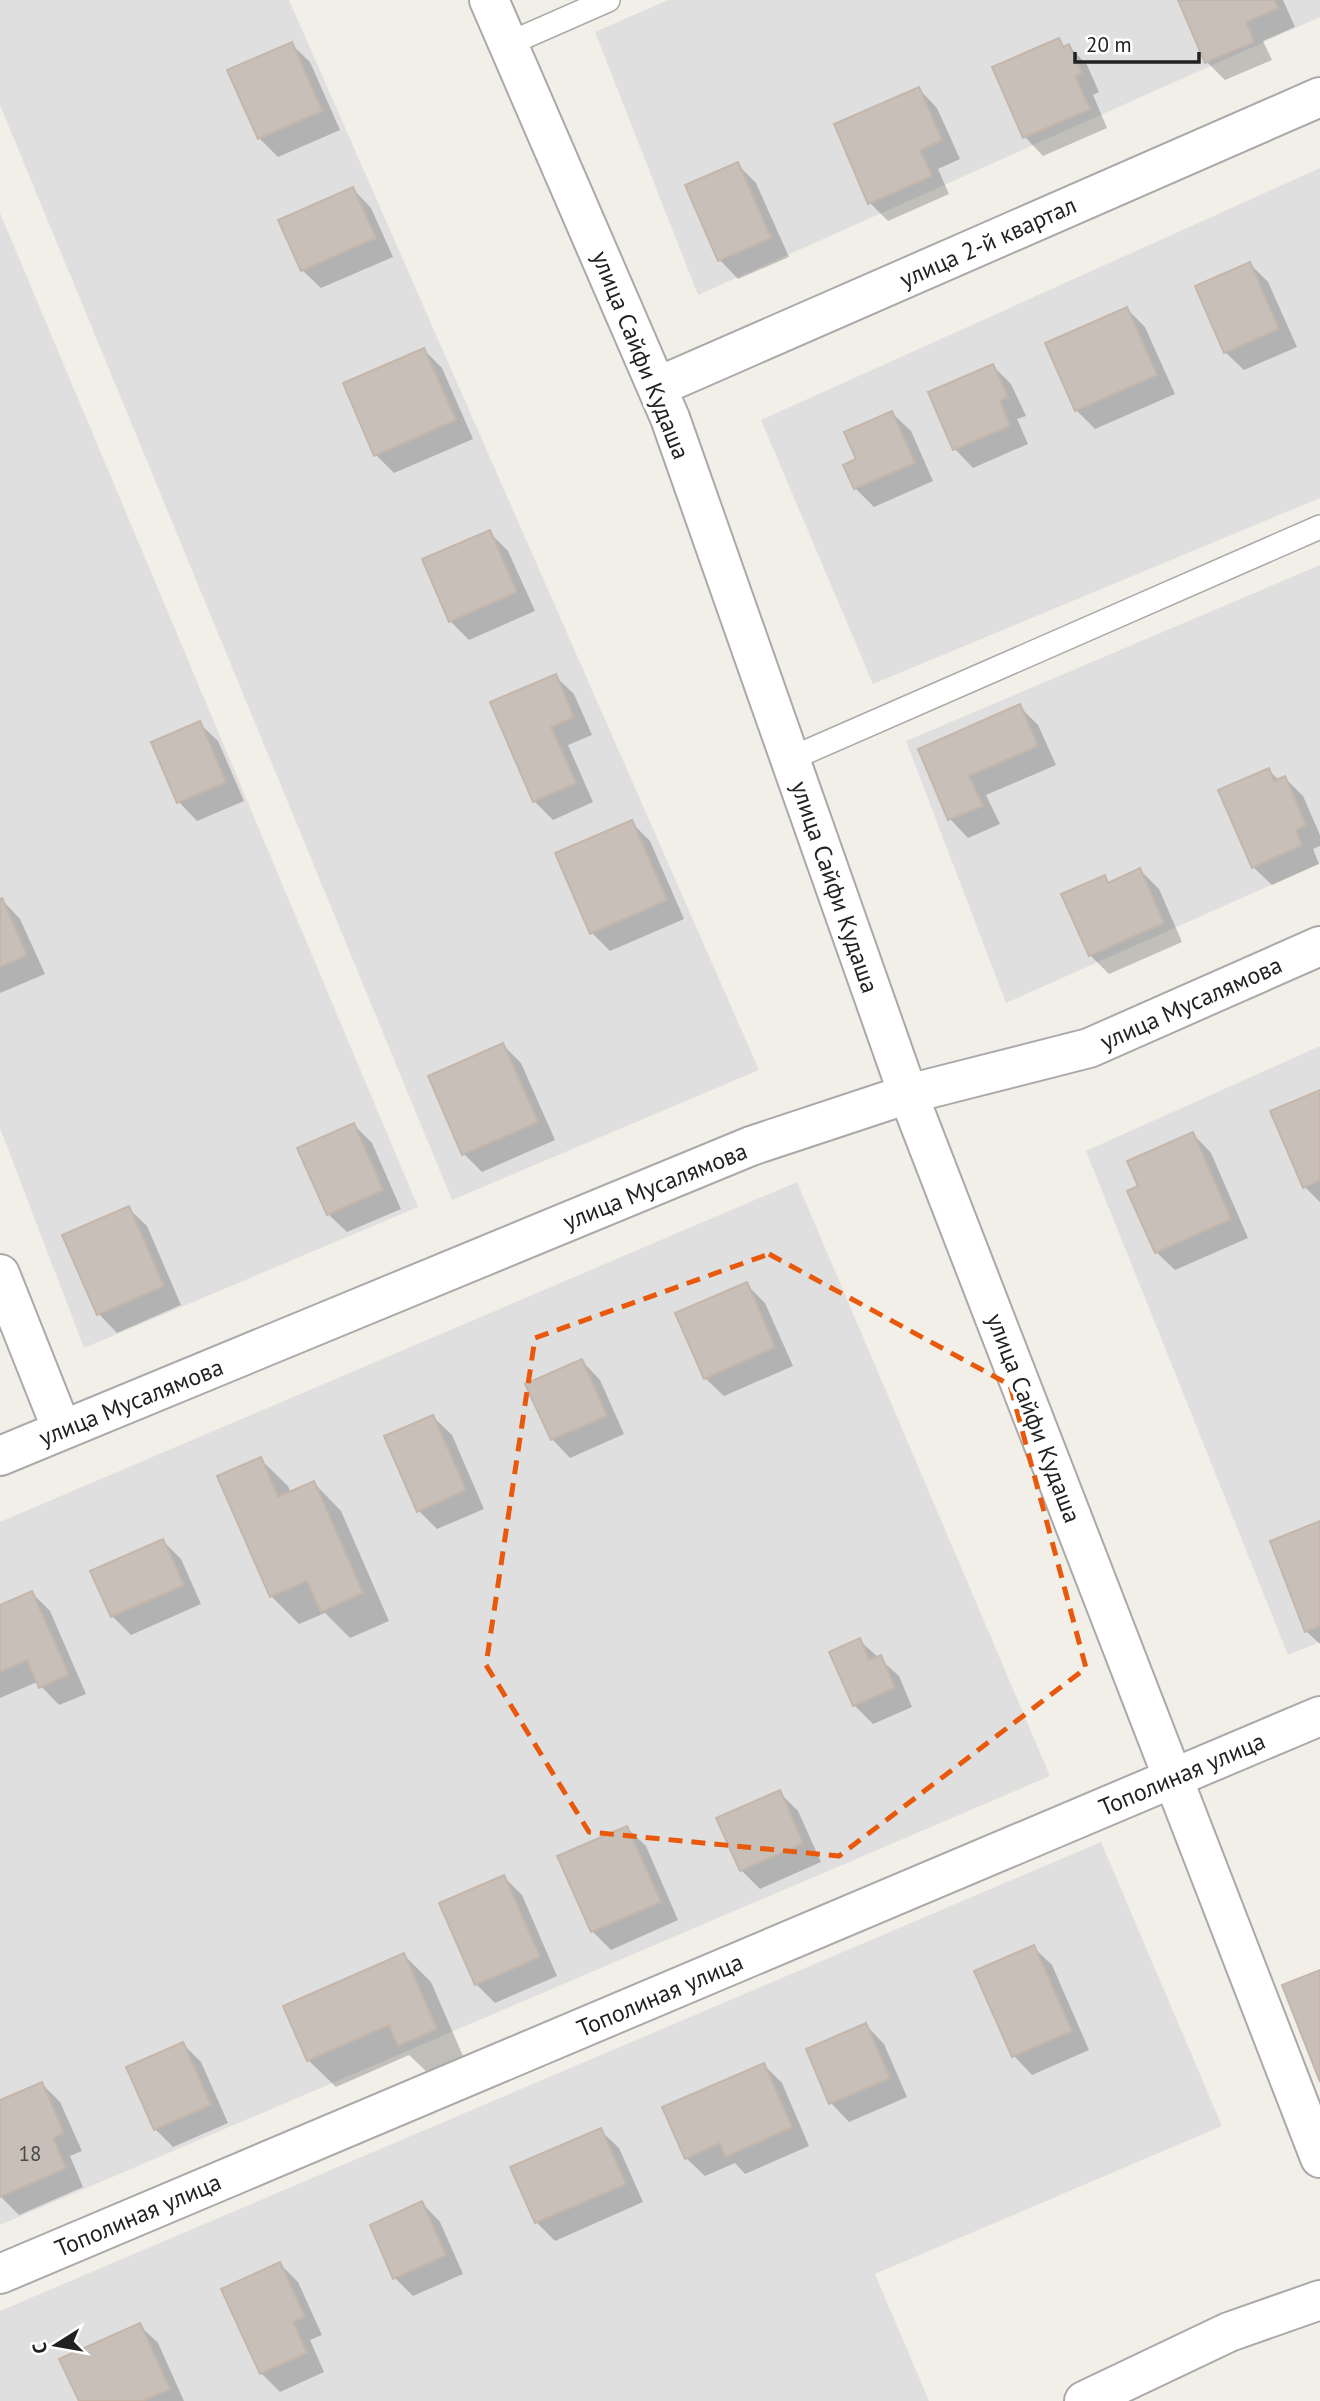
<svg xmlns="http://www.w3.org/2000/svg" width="1320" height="2401" font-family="'PT Sans',sans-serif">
<rect width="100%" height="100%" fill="#f2efe9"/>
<!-- residential -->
<path fill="#e0dfdf" d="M 0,0 L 289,0 L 759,1070 L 452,1200 L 0,105 Z
M 668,0 L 1320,0 L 1320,17 L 698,295 L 595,32 Z
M 1320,168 L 1320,498 L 873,684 L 761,420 Z
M 0,213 L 418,1207 L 84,1348 L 0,1128 Z
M 1320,565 L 1320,863 L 1006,1003 L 906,741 Z
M 1320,1046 L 1320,1642 L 1288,1655 L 1086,1151 Z
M 797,1182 L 1050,1776 L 0,2225 L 0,1522 Z
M 1101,1842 L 1222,2126 L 875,2274 L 929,2401 L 0,2401 L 0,2311 Z"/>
<!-- shadow -->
<path fill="#0003" d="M 1180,0 L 1283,0 L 1295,27 L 1263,41 L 1272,60 L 1225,80 L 1207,62 Z
M 1059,40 L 1066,48 L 1069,46 L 1087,65 L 1099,92 L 1093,95 L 1107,128 L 1043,156 L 1025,137 Z
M 291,44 L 310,62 L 340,130 L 278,157 L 259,138 Z
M 919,89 L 937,108 L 960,159 L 938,169 L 949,194 L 888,221 L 870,203 Z
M 737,164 L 756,183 L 789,257 L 738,279 L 720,260 Z
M 353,189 L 371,208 L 393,257 L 321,288 L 302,270 Z
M 1250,264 L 1268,282 L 1297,347 L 1244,370 L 1225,352 Z
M 1127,309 L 1145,327 L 1175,394 L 1095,429 L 1076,410 L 1047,343 Z
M 424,350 L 442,368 L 473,439 L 394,473 L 376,455 Z
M 993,366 L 1011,384 L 1026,416 L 1017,419 L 1028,444 L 973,468 L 955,449 L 930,393 Z
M 892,413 L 911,431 L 933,481 L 874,507 L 855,488 L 859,460 Z
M 489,532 L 508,551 L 535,611 L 469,640 L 450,621 Z
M 555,676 L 574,694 L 592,735 L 568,745 L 593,802 L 553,820 L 534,801 Z
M 1019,706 L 1038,725 L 1056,765 L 986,795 L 1000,824 L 968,838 L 950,819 L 920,750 Z
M 199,723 L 218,741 L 244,801 L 197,821 L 179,802 L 153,743 Z
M 1268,770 L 1279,780 L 1285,778 L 1303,796 L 1320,835 L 1320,846 L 1313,849 L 1319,864 L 1272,885 L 1253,867 Z
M 631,822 L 650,841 L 684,919 L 610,951 L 592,933 Z
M 1140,870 L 1159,889 L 1182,942 L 1109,974 L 1090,955 L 1104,877 L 1111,884 Z
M 2,900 L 20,919 L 45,974 L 0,993 L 0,901 Z
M 503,1045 L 521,1063 L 555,1140 L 482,1172 L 464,1154 Z
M 1320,1092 L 1320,1202 L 1305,1187 Z
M 354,1125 L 372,1143 L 401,1209 L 347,1232 L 328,1214 Z
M 1193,1134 L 1211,1153 L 1248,1238 L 1175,1270 L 1156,1252 Z
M 128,1208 L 147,1226 L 181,1305 L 117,1333 L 99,1314 Z
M 746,1284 L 765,1303 L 793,1366 L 724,1396 L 705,1378 Z
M 582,1361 L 600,1380 L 624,1434 L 570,1458 L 552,1439 Z
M 433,1417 L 452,1435 L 484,1509 L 437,1529 L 419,1511 Z
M 260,1459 L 288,1486 L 291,1493 L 314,1483 L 341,1511 L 389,1621 L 350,1638 L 325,1613 L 299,1624 L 271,1596 L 219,1477 Z
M 1320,1523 L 1320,1644 L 1306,1631 Z
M 163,1541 L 181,1559 L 201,1604 L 131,1635 L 112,1616 Z
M 32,1593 L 50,1611 L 86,1694 L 59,1705 L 37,1682 L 0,1698 L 0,1607 Z
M 860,1641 L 899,1676 L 912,1707 L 873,1724 L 854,1705 Z
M 779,1792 L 798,1811 L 821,1862 L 760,1889 L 741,1870 Z
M 627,1828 L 646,1846 L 678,1920 L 611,1950 L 592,1931 Z
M 504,1877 L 522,1895 L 557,1976 L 495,2003 L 476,1984 L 442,1904 Z
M 1033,1947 L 1052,1965 L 1089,2050 L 1032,2075 L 1014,2056 Z
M 404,1955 L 431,1982 L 463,2056 L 427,2072 L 409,2055 L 336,2087 L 308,2060 Z
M 866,2025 L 884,2044 L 907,2097 L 849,2122 L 831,2103 L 808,2050 Z
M 183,2044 L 201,2062 L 228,2123 L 173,2147 L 155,2129 Z
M 764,2065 L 782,2083 L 809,2146 L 745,2174 L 735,2163 L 705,2176 L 686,2158 Z
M 42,2084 L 60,2102 L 82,2151 L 70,2156 L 83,2187 L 19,2215 L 0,2196 L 0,2102 Z
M 600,2130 L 619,2148 L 643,2202 L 555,2241 L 536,2222 Z
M 422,2203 L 440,2222 L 463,2274 L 413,2296 L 395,2278 Z
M 280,2264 L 298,2282 L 322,2335 L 310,2340 L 324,2372 L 280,2392 L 261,2373 L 223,2289 Z
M 139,2325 L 158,2343 L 184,2401 L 81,2401 Z"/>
<!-- building -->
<path fill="#c7bfb8" stroke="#c4b6ab" stroke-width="2" d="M 1178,0 L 1274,0 L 1278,8 L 1246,22 L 1254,42 L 1205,63 Z
M 1059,38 L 1063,47 L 1069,44 L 1082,73 L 1075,76 L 1090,109 L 1023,138 L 992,67 Z
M 292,42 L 322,111 L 258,139 L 227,70 Z
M 919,87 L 942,140 L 920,150 L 932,176 L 868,204 L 834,124 Z
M 738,162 L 771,238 L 718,261 L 685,185 Z
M 353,187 L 376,238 L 301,271 L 278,220 Z
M 1250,262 L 1279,329 L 1224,353 L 1195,286 Z
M 1127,307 L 1157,375 L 1075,411 L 1045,343 Z
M 424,348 L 456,420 L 374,456 L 343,383 Z
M 993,364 L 1008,397 L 1000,401 L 1010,426 L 953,450 L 928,392 Z
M 892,411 L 915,463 L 854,489 L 843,465 L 856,459 L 844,432 Z
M 490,530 L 517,592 L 449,622 L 422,559 Z
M 556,674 L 574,717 L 551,727 L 576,783 L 533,802 L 490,702 Z
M 1020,704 L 1038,746 L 969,776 L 983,806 L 948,820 L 918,749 Z
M 200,721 L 226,782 L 177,803 L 151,742 Z
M 1269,768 L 1274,781 L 1285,776 L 1306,825 L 1296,830 L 1302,845 L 1252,868 L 1218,790 Z
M 632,820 L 667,900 L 590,934 L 555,853 Z
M 1140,868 L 1164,923 L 1089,956 L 1061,894 L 1105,875 L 1108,883 Z
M 2,898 L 27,955 L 0,967 L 0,899 Z
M 503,1043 L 538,1122 L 462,1155 L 428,1076 Z
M 1320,1090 L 1320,1180 L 1303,1188 L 1270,1111 Z
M 354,1123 L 383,1190 L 327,1215 L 297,1148 Z
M 1193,1132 L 1231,1219 L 1155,1253 L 1127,1191 L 1138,1186 L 1127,1161 Z
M 129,1206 L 164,1286 L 97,1315 L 62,1235 Z
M 747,1282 L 775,1347 L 704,1379 L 675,1313 Z
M 582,1359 L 607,1416 L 551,1440 L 525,1384 Z
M 433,1415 L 466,1490 L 417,1512 L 384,1436 Z
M 261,1457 L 278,1497 L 314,1481 L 363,1593 L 321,1612 L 307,1581 L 270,1597 L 217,1476 Z
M 1320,1521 L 1320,1626 L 1305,1632 L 1270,1541 Z
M 163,1539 L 184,1585 L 111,1617 L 90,1571 Z
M 32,1591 L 69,1675 L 39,1688 L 27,1660 L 0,1672 L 0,1605 Z
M 860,1638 L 869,1660 L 881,1655 L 895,1688 L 853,1706 L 829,1652 Z
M 780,1790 L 803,1843 L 740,1871 L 716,1818 Z
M 627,1826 L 661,1902 L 591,1932 L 557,1856 Z
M 504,1875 L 540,1957 L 475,1985 L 439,1903 Z
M 1034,1945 L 1072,2031 L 1012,2057 L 974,1971 Z
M 404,1953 L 437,2029 L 398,2046 L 389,2025 L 307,2061 L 283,2006 Z
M 1320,1970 L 1320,2082 L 1282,1985 Z
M 866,2023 L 890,2078 L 829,2104 L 806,2049 Z
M 183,2042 L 211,2105 L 154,2130 L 126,2067 Z
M 764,2063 L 792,2127 L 725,2157 L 720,2143 L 685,2159 L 662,2107 Z
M 42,2082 L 64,2133 L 53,2138 L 66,2168 L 0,2197 L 0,2100 Z
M 601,2128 L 626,2184 L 535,2223 L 510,2167 Z
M 422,2201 L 446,2255 L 393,2279 L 370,2225 Z
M 280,2262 L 305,2317 L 293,2322 L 307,2353 L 260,2374 L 221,2289 Z
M 140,2323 L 170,2389 L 143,2401 L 79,2401 L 59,2359 Z"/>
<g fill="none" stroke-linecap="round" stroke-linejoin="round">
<defs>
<path id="service" d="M 508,44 L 608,0
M 790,759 L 1320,527"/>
<path id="minor" d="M 489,0 L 670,418 L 908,1094 L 1320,2158
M 657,387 L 1320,97
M 0,1274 L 62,1430
M 0,1456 L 751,1146 L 908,1094 L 1089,1048 L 1320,946
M 0,2274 L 1320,1716
M 1084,2401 L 1229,2332 L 1320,2300"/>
</defs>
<!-- service casing -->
<use href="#service" stroke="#a9a9a9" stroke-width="26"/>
<!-- minor casing -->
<use href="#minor" stroke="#a9a9a9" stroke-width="42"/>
<!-- service -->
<use href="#service" stroke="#fff" stroke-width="23"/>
<!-- minor -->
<use href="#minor" stroke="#fff" stroke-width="38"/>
</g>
<!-- marked area -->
<path fill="none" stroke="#e8590c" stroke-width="5" stroke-dasharray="14 9" stroke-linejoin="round" d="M 769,1254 L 1010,1385 L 1086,1668 L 839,1856 L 589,1832 L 486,1665 L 535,1338 Z"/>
<g text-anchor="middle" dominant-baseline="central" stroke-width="7" stroke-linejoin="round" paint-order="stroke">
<!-- number labels -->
<g font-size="21" fill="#4b4948">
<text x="30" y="2153">18</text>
</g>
<!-- street labels -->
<g font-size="24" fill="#222" stroke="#fff">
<text transform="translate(988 242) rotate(-24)">улица 2-й квартал</text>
<text transform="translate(641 355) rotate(68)">улица Сайфи Кудаша</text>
<text transform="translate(835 887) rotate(71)">улица Сайфи Кудаша</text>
<text transform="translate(1191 1003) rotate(-24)">улица Мусалямова</text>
<text transform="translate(655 1186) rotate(-22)">улица Мусалямова</text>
<text transform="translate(131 1402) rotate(-22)">улица Мусалямова</text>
<text transform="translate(1034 1418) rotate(69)">улица Сайфи Кудаша</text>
<text transform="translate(1182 1774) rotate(-23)">Тополиная улица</text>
<text transform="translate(660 1995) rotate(-23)">Тополиная улица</text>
<text transform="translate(138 2215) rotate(-23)">Тополиная улица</text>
</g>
</g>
<!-- north arrow -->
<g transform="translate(56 2345) rotate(259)" stroke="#ffffff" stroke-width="5" paint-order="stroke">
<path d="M0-5L12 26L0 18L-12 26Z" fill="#222222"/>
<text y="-10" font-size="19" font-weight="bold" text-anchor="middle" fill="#222222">С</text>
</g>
<!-- scale -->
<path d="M1075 52v10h124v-10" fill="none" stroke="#222222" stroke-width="3.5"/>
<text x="1086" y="52" font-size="21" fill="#222222" stroke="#ffffff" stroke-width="5" paint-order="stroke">20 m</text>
</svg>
